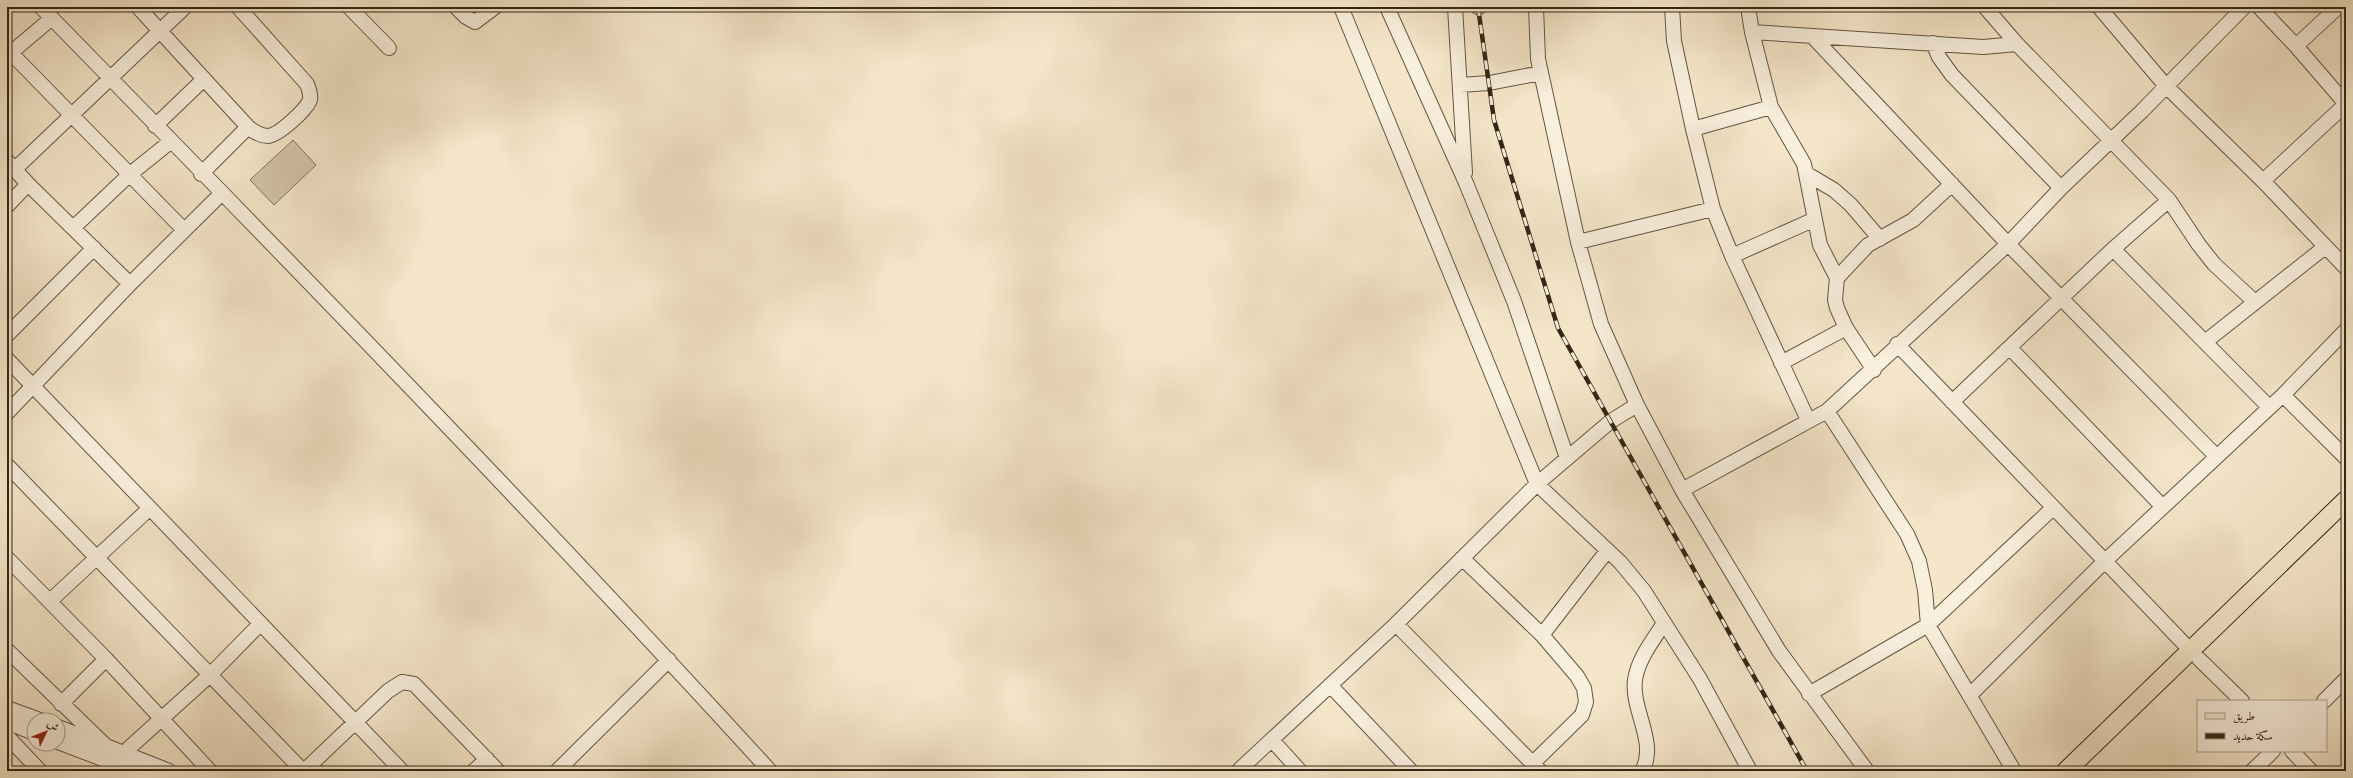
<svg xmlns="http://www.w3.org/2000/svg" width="2353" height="778" font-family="'IM FELL English',Amiri,serif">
<rect width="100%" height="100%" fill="#f5e6ca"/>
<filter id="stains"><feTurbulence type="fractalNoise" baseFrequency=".005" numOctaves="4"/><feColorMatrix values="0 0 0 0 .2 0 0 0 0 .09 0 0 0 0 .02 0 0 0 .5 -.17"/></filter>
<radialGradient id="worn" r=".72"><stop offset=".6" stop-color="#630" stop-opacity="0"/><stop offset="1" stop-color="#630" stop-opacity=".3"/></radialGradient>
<!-- pitch -->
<path fill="#d4c5ab" stroke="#837660" d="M 293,140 L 316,165 L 274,205 L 250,180 Z"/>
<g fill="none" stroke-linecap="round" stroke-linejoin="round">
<defs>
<path id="minor" d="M 41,7 C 287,259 533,511 770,771
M 138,7 L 248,127 C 254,132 260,136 268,136 C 279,135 306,110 310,100 C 311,94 309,89 307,84 L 238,7
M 349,7 L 389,48
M 456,7 L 466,17 L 475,22 L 495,7
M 1341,7 L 1537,484 L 1620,562 L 1644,591 L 1700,679 L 1750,771
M 1387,7 L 1466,183 L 1514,301 L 1567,458
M 1455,7 L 1465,173
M 1478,7 L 1479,7
M 1536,7 L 1538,59 L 1578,242 L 1601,324 L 1637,405 L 1682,490 L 1779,651 L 1867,771
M 1672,7 L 1674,41 L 1693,129 L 1713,209 L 1732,256 L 1808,420
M 1748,7 L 1752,32 L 1771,107 L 1804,164 L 1820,245 L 1837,278 L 1835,300 L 1837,308 L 1846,328 L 1874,370
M 1985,7 L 2017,44 L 2169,200 L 2199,245 L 2214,264 L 2255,302
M 2099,7 L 2165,85 L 2263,181 L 2346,268
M 2259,7 L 2296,46 L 2346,104
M 1752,32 L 1983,47 L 2017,44
M 1813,37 L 2008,244 L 2216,456
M 1933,43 L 1939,57 L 1952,75 L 2061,188
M 2296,46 L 2338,7
M 7,49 L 184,230
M 7,56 L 52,18
M 1460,85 L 1489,83 L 1541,73
M 155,126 L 204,79
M 1693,129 L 1771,107
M 7,161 L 28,184 L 130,284
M 15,169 L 185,7
M 201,174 L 248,127
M 1807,174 L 1834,190 L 1851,205 L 1880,239
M 2263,181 L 2346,104
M 7,206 L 28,184
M 73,228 L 129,175 L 170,142
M 1578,242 L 1713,209
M 2113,249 L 2269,407
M 1732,256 L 1813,220
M 1837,278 L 1868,245 L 1913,220 L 1952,184
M 7,335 L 94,248
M 2205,342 L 2325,247
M 1897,344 L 2190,650
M 2010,348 L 2163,507
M 7,359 L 402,771
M 1781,363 L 1846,328
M 2283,395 L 2346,458
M 1952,402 L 2113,249 L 2169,200
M 1827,411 L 1907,534 L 1919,561 L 1925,590 L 1928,625 L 2014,771
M 7,413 L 130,284 L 221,194
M 7,465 L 303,771
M 1682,490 L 1827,411 L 2008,244 L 2061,188 L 2142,111 L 2244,7
M 7,558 L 106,659 L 210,771
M 1462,558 L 1542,635 L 1577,676 L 1584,688 L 1586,702 L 1582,715 L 1533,763
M 50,601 L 150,508
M 1396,624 L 1540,771
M 1542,635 L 1607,551
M 7,650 L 105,745
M 2199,659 L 2242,701
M 1330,685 L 1411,771
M 1809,694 L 1928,625 L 2053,508
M 1970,695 L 2105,561 L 2283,395 L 2346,330
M 2324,701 L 2346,679
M 61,704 L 106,659
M 7,708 L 40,720
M 7,722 L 34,733
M 58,727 L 169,771
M 7,736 L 40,771
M 1272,740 L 1300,771
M 58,742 L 134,771
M 2292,751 L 2311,771
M 121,771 L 118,765 L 128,749 L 211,674 L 260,624
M 304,771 L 388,691 L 402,682 L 414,684 L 498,771
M 474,771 L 487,759
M 557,771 L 669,660
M 1238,771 L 1396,624 L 1537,484 L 1611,421 L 1637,405
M 1642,771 C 1658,743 1631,710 1635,680 C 1638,659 1652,642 1664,623
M 2252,771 L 2273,751"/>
<path id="major" d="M 2066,771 L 2346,500"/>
</defs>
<!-- minor casing -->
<use href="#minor" stroke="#635642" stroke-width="16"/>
<!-- major casing -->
<use href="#major" stroke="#322615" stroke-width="20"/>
<!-- minor -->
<use href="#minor" stroke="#f8efdd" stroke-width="14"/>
<!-- major -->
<use href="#major" stroke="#f5e6ca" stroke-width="18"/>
<defs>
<path id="rail" d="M 1478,7 L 1494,120 L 1558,328 L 1807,771"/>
</defs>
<!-- rail casing -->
<use href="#rail" stroke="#322615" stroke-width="4.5"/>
<!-- rail -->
<use href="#rail" stroke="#f8efdd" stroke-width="3" stroke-dasharray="9" stroke-linecap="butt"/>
</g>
<!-- margin -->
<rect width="2353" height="778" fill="none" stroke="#f5e6ca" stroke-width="24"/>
<rect x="8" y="8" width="2337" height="762" fill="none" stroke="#322615" stroke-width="2"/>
<rect x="12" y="12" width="2329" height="754" fill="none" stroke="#322615"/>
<!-- legend -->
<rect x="2197" y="700" width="130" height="52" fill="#f8efdd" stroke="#a99f8d"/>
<rect x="2205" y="713" width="20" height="6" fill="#f5e6ca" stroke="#a99f8d"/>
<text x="2233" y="720" font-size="12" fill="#322615">طريق</text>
<rect x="2205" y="733" width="20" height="6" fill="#322615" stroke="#a99f8d"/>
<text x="2233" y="740" font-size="12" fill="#322615">سكة حديد</text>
<!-- north arrow -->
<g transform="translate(46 732) rotate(47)"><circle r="19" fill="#f8efdd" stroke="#a99f8d"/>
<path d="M0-3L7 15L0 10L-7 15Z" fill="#8f2418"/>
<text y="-6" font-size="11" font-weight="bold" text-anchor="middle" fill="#322615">ش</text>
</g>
<rect width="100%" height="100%" filter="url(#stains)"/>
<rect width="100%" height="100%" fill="url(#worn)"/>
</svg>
